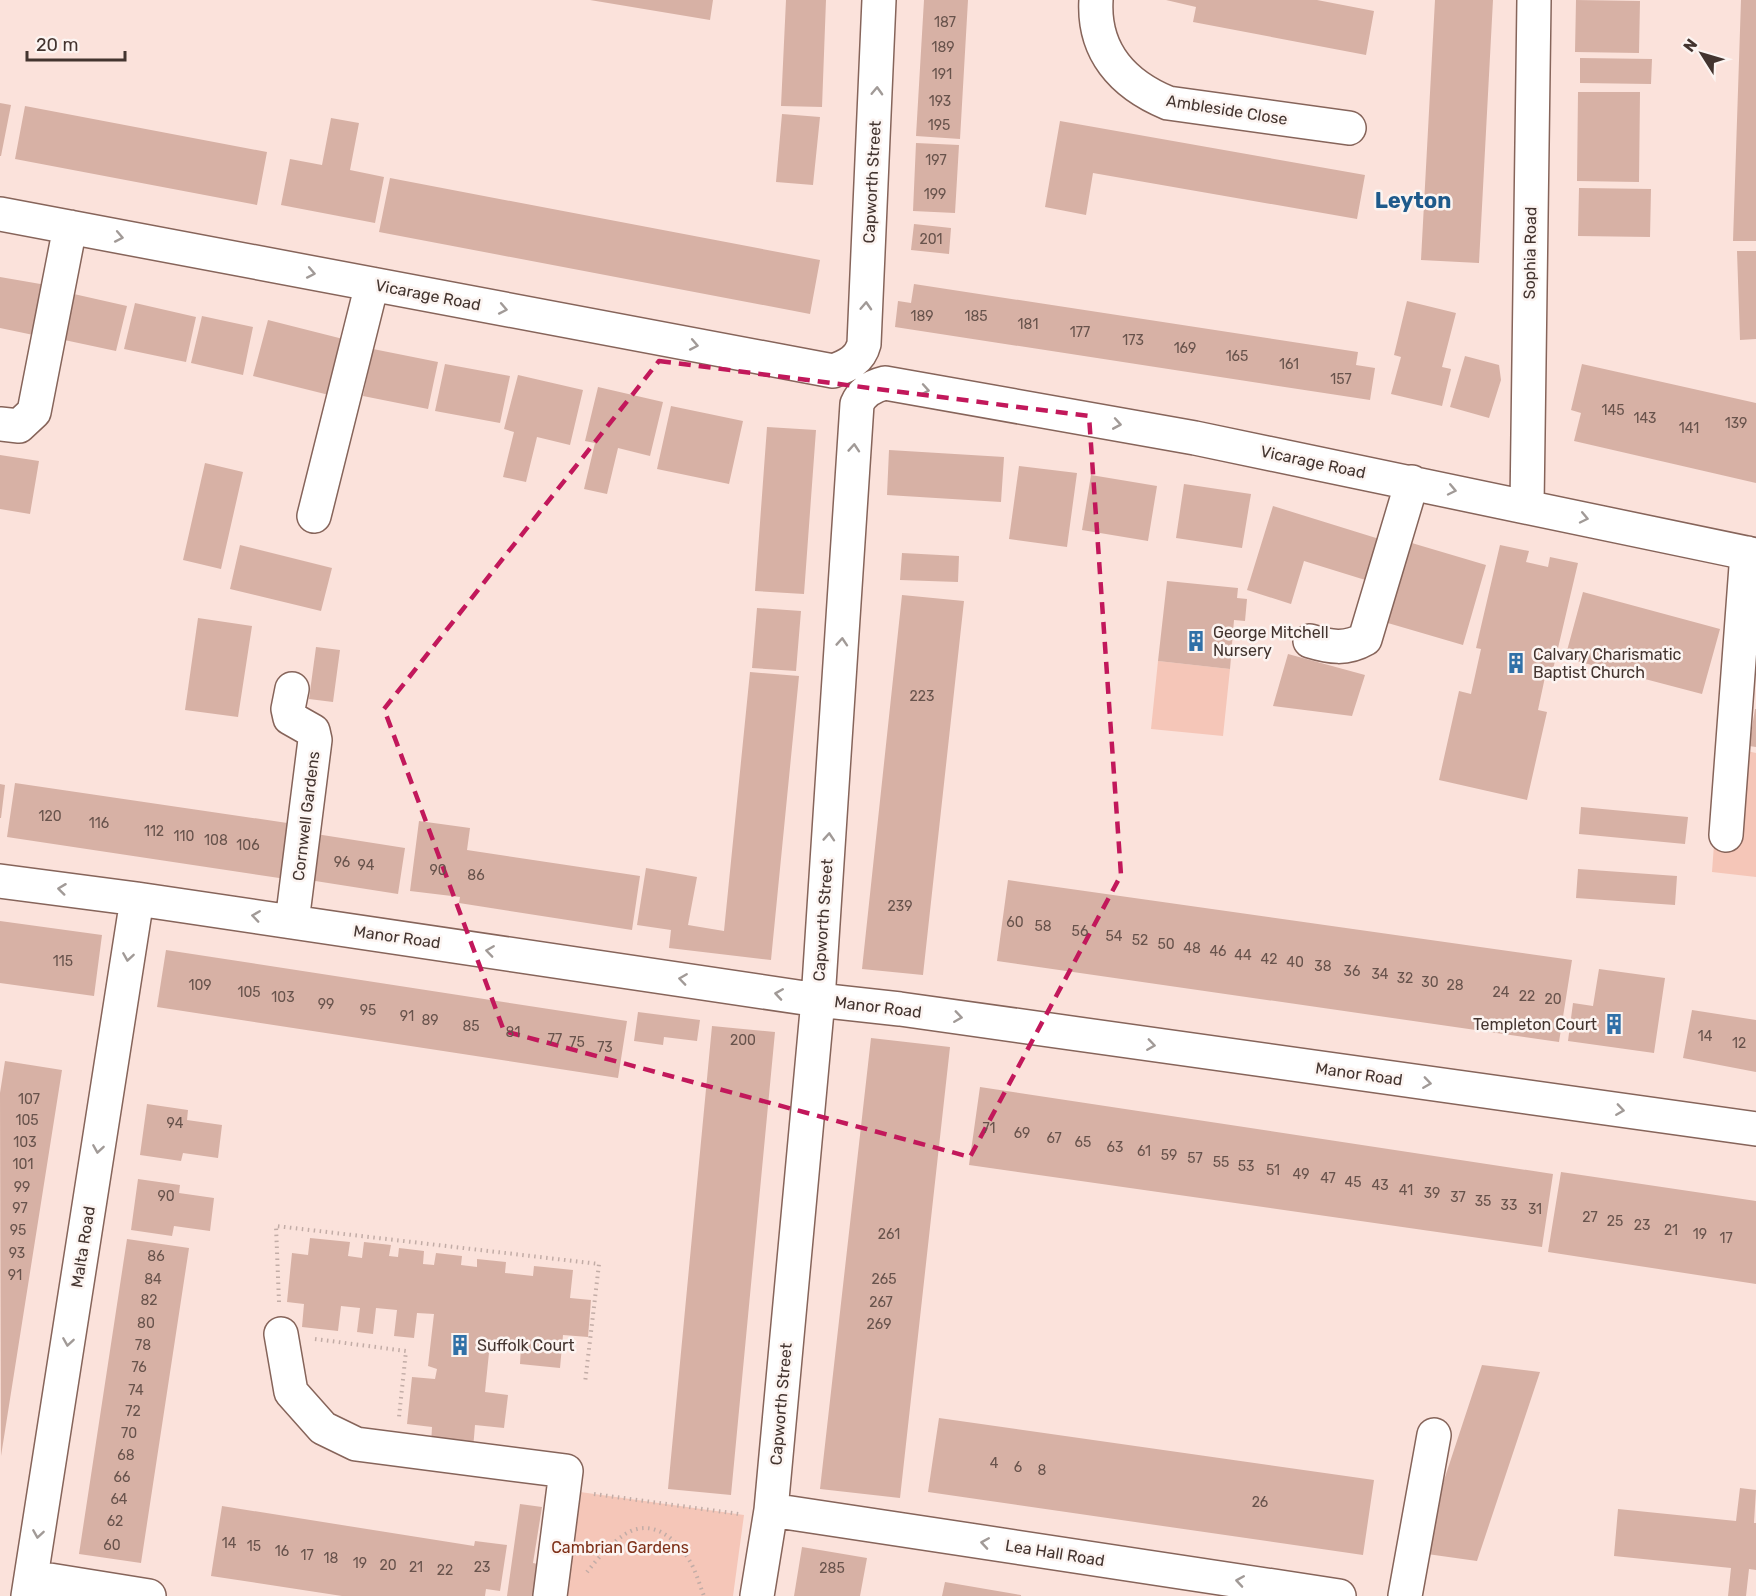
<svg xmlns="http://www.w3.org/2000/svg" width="1756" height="1596" font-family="Rubik,sans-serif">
<rect width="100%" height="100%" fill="#fbe2db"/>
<!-- green -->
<path fill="#f5c6b8" d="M 1732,595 L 1756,599 L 1756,670 L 1743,750 L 1756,753 L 1756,877 L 1712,872 Z
M 1158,661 L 1230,669 L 1223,736 L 1151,729 Z
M 573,1491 L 744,1515 L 733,1596 L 560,1596 Z"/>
<!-- building -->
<path fill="#d7b1a5" d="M 590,0 L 713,0 L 710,20 Z
M 786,0 L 826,0 L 822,107 L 781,106 Z
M 924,0 L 968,0 L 960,139 L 916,136 Z
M 1166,0 L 1317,0 L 1374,11 L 1366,55 L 1193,22 L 1196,7 Z
M 1435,0 L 1493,0 L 1479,263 L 1421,260 Z
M 1576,0 L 1640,1 L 1639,53 L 1575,52 Z
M 1741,0 L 1756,0 L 1756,241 L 1733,241 Z
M 1580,58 L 1652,59 L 1651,84 L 1580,83 Z
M 1578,92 L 1640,92 L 1639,182 L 1577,181 Z
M 0,103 L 11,105 L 1,156 L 0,156 Z
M 25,106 L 267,152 L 257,205 L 15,159 Z
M 782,114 L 820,117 L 813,185 L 776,182 Z
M 331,118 L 359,123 L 350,170 L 384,177 L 375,223 L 281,205 L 290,159 L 322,165 Z
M 1060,121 L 1365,175 L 1357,219 L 1093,173 L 1086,215 L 1045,207 Z
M 916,143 L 959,145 L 955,213 L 913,211 Z
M 390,178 L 820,260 L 810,314 L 379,232 Z
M 1579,188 L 1651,189 L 1650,237 L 1578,236 Z
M 914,224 L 951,228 L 949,254 L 911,250 Z
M 1737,251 L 1756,251 L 1756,339 L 1740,340 Z
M 0,277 L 52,286 L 43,337 L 0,328 Z
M 914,284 L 1358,352 L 1356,365 L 1375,368 L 1370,400 L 895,327 L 898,301 L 911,303 Z
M 65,292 L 127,306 L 116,351 L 55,338 Z
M 1407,301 L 1456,313 L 1442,367 L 1451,369 L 1442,406 L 1391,394 L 1401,357 L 1394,355 Z
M 135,303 L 196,317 L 186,362 L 124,349 Z
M 202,316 L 253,327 L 243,375 L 191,363 Z
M 268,320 L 351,341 L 337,397 L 253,376 Z
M 373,349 L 438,362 L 428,409 L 363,396 Z
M 1465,356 L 1499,365 L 1501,380 L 1489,418 L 1450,407 Z
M 445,364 L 510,376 L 500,423 L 435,411 Z
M 1582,364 L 1756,403 L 1756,483 L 1574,441 L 1581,413 L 1571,410 Z
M 518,375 L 583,390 L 570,445 L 537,437 L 526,482 L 503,477 L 514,432 L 504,429 Z
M 598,387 L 663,402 L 650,456 L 618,448 L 607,494 L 584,489 L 595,443 L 585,441 Z
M 671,406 L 743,421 L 729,484 L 657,469 Z
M 767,427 L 816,430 L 804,594 L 755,591 Z
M 889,450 L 1004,457 L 1001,502 L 887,495 Z
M 0,455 L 39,461 L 30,514 L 0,509 Z
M 205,463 L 243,472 L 221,569 L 183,560 Z
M 1019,466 L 1077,473 L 1067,547 L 1009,539 Z
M 1091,475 L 1157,486 L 1148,541 L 1082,530 Z
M 1184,484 L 1251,494 L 1242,548 L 1176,538 Z
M 1273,506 L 1389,542 L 1375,583 L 1304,561 L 1291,604 L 1247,590 Z
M 1405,541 L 1486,565 L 1463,645 L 1381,621 Z
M 240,545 L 332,568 L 321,611 L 230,589 Z
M 1500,545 L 1529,551 L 1526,562 L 1548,567 L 1550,557 L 1578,563 L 1551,678 L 1545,677 L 1538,710 L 1547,712 L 1527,800 L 1439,780 L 1459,691 L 1471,694 L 1481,649 L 1476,648 Z
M 902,553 L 959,556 L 958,582 L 900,580 Z
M 1167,581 L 1238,588 L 1237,598 L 1247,599 L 1245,621 L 1234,620 L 1230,669 L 1158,661 Z
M 1583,592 L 1720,629 L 1702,694 L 1565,658 Z
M 902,595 L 964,601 L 923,975 L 862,969 Z
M 757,608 L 801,611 L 796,671 L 752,668 Z
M 198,618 L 252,626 L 238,717 L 185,710 Z
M 316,647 L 340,650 L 333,702 L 309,699 Z
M 1288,654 L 1365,675 L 1352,716 L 1273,706 Z
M 750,672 L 799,676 L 771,960 L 669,948 L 671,930 L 637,925 L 646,868 L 697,877 L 688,925 L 724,931 Z
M 1755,709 L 1756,709 L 1756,747 L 1749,746 Z
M 15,783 L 294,824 L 286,879 L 7,837 Z
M 0,784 L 5,785 L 1,818 L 0,818 Z
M 1581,807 L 1688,817 L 1685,844 L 1579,834 Z
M 419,821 L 470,828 L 467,850 L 640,876 L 632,930 L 459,903 L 460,897 L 410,891 Z
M 316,834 L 405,848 L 398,894 L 309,880 Z
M 1578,869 L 1677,876 L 1675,905 L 1576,898 Z
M 1008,880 L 1572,960 L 1559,1042 L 997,961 Z
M 0,921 L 102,935 L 94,996 L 0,983 Z
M 166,950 L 627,1021 L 618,1078 L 157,1007 Z
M 1599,969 L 1665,978 L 1654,1053 L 1568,1041 L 1573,1003 L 1593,1006 Z
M 1692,1010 L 1756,1020 L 1756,1072 L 1683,1058 Z
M 638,1012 L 700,1020 L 697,1041 L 664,1037 L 663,1045 L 634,1041 Z
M 712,1026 L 775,1032 L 731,1495 L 668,1489 Z
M 871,1038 L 950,1047 L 900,1498 L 820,1489 Z
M 5,1061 L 62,1070 L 1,1456 L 0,1093 Z
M 980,1087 L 1553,1174 L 1542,1247 L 969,1165 Z
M 147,1104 L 188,1110 L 187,1120 L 222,1125 L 218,1158 L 183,1153 L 181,1161 L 140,1155 Z
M 1561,1172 L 1756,1201 L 1756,1284 L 1548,1252 Z
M 138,1179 L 180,1185 L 179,1193 L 214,1198 L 210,1231 L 174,1226 L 172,1236 L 131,1230 Z
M 310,1238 L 350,1242 L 348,1256 L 362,1258 L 364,1242 L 391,1245 L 389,1256 L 398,1257 L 399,1248 L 424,1251 L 423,1264 L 434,1265 L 436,1253 L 462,1256 L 461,1265 L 477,1267 L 477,1259 L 506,1262 L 505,1273 L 533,1276 L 534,1266 L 573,1270 L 570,1298 L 591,1300 L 588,1337 L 563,1335 L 560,1368 L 520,1364 L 521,1346 L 490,1343 L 485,1392 L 508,1395 L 504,1428 L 475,1425 L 473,1449 L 431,1445 L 432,1427 L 407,1424 L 412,1377 L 435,1379 L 437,1369 L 428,1366 L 434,1314 L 417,1313 L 414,1338 L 394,1336 L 397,1310 L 376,1308 L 373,1334 L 357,1332 L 360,1308 L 341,1306 L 338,1331 L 302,1327 L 304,1304 L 287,1302 L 292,1253 L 308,1255 Z
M 127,1239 L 189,1248 L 141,1563 L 79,1554 Z
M 1482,1365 L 1540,1372 L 1477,1561 L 1420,1553 Z
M 939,1418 L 1374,1480 L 1363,1555 L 928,1492 Z
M 1740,1488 L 1756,1490 L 1754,1523 L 1756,1523 L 1756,1570 L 1749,1569 L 1746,1596 L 1728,1596 L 1731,1568 L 1614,1556 L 1618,1509 L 1736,1521 Z
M 520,1504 L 542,1507 L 533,1563 L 538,1564 L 534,1596 L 507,1596 Z
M 222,1506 L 474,1546 L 475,1541 L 507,1545 L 500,1591 L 486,1589 L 485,1596 L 342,1596 L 211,1576 Z
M 802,1547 L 867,1558 L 860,1596 L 794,1596 Z
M 945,1582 L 1021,1595 L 1021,1596 L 942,1596 Z"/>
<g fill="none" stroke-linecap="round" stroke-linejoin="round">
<defs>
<path id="minor" d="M 1096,0 C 1093,51 1122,84 1168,103 L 1349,128
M 0,214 L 833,371 C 847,366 860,360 864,344 L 879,0
M 0,424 L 19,426 L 34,412 L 70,227
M 1527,506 L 1534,0
M 314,516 L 372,284
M 1310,641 C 1330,647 1346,650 1365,639 L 1412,482
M 1726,835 L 1747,553
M 0,881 L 137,899 L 818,1000 L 900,1009 L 1756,1129
M 292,922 L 315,740 L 313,731 L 290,718 L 288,709 L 292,689
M 281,1334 L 291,1392 L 323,1428 L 356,1444 L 566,1471 L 550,1596
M 771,1510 L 1339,1596
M 31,1577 L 149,1596
M 28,1596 L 137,899
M 757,1596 L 771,1510 L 818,1000 L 857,404 C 862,392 873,386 885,383 L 1195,438 L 1756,555
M 1405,1596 L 1434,1435"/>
</defs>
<!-- minor casing -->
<use href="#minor" stroke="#86645a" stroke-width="36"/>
<!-- path -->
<path stroke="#c2aca6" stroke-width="4" stroke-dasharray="1.5 4.5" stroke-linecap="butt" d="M 279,1302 L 276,1226 L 599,1264 L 585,1383
M 315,1339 L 406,1351 L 399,1417
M 594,1494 L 739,1514
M 587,1572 C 598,1558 619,1533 637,1529 C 661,1523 682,1546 692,1565 C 697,1575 700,1586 704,1596"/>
<!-- minor -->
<use href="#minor" stroke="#fff" stroke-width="33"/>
</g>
<!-- one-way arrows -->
<defs><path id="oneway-chevron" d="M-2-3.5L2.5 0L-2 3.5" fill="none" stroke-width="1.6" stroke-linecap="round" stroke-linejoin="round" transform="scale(1.5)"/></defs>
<g stroke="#a19a97">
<use href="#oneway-chevron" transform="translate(877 91) rotate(-88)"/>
<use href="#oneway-chevron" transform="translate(119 237) rotate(11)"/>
<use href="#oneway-chevron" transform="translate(311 273) rotate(11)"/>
<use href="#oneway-chevron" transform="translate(866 306) rotate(-87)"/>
<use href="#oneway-chevron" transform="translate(503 309) rotate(11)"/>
<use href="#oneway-chevron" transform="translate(694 345) rotate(11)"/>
<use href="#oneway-chevron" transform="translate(925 390) rotate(10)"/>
<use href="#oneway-chevron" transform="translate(1117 424) rotate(10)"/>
<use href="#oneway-chevron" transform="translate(854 448) rotate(-86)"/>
<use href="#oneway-chevron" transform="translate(1452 490) rotate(12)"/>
<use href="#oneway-chevron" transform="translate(1584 518) rotate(12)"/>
<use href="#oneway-chevron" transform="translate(842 642) rotate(-86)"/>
<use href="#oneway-chevron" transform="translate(829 837) rotate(-86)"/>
<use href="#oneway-chevron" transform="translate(62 889) rotate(-173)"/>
<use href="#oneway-chevron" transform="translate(256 916) rotate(-172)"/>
<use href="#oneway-chevron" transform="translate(490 951) rotate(-172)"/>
<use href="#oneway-chevron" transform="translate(128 957) rotate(99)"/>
<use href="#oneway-chevron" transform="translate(683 979) rotate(-172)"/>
<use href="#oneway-chevron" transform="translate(779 994) rotate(-171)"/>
<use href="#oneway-chevron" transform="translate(958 1017) rotate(8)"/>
<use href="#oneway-chevron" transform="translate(1151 1045) rotate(8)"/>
<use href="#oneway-chevron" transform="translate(1427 1083) rotate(8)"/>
<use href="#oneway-chevron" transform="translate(1620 1110) rotate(8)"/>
<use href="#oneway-chevron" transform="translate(98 1149) rotate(99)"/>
<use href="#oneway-chevron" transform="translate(68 1342) rotate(99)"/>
<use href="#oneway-chevron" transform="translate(38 1534) rotate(99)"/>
<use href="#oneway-chevron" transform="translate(985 1543) rotate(-171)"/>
<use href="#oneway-chevron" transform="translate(1240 1581) rotate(-171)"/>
</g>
<!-- marked area -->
<path fill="none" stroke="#c2185b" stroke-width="4.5" stroke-dasharray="12 8" stroke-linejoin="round" d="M 659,361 L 1089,416 L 1121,875 L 970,1157 L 504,1031 L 384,709 Z"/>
<!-- icons -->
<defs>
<symbol id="building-bare" viewBox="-9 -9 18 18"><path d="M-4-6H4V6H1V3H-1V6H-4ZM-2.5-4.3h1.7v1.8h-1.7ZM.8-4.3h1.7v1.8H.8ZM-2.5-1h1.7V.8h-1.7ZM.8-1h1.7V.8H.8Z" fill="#3070a7" stroke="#fcf4f1" stroke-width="2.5" paint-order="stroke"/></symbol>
</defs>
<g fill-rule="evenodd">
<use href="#building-bare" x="1181" y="626" width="30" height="30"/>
<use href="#building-bare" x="1501" y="648" width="30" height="30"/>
<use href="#building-bare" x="1599" y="1009" width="30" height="30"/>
<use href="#building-bare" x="445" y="1330" width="30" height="30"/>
</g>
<g text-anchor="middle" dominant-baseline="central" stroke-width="5" stroke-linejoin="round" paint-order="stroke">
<!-- number labels -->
<g font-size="14" fill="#68534c">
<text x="945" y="22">187</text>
<text x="943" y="47">189</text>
<text x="942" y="74">191</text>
<text x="940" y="101">193</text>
<text x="939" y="125">195</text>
<text x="936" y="160">197</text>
<text x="935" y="194">199</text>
<text x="931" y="239">201</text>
<text x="922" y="316">189</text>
<text x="976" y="316">185</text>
<text x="1028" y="324">181</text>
<text x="1080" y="332">177</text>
<text x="1133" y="340">173</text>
<text x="1185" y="348">169</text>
<text x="1237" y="356">165</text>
<text x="1289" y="364">161</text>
<text x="1341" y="379">157</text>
<text x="1613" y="410">145</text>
<text x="1645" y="418">143</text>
<text x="1736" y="423">139</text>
<text x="1689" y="428">141</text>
<text x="922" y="696">223</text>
<text x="50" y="816">120</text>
<text x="99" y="823">116</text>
<text x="154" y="831">112</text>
<text x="184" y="836">110</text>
<text x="216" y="840">108</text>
<text x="248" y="845">106</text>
<text x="342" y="862">96</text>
<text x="366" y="865">94</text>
<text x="438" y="870">90</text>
<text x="476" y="875">86</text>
<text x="900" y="906">239</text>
<text x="1015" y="922">60</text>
<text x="1043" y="926">58</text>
<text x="1080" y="931">56</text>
<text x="1114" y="936">54</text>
<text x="1140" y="940">52</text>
<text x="1166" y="944">50</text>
<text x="1192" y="948">48</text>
<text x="1218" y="951">46</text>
<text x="1243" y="955">44</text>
<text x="1269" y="959">42</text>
<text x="63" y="961">115</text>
<text x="1295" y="962">40</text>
<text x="1323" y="966">38</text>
<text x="1352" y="971">36</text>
<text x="1380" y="974">34</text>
<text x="1405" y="978">32</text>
<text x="1430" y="982">30</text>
<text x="200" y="985">109</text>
<text x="1455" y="985">28</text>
<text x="249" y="992">105</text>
<text x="1501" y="992">24</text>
<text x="1527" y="996">22</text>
<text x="283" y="997">103</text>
<text x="1553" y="999">20</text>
<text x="326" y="1004">99</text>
<text x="368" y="1010">95</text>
<text x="407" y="1016">91</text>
<text x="430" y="1020">89</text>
<text x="471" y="1026">85</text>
<text x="513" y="1032">81</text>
<text x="1705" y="1036">14</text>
<text x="555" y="1039">77</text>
<text x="743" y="1040">200</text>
<text x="577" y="1042">75</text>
<text x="1739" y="1043">12</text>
<text x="605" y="1047">73</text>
<text x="29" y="1099">107</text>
<text x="27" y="1120">105</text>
<text x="175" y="1123">94</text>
<text x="989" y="1128">71</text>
<text x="1022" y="1133">69</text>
<text x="1054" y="1138">67</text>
<text x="25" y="1142">103</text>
<text x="1083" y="1142">65</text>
<text x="1115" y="1147">63</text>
<text x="1144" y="1151">61</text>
<text x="1169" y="1155">59</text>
<text x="1195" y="1158">57</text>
<text x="1221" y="1162">55</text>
<text x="23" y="1164">101</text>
<text x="1246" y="1166">53</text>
<text x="1273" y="1170">51</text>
<text x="1301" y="1174">49</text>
<text x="1328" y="1178">47</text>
<text x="1353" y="1182">45</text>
<text x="1380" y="1185">43</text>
<text x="22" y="1187">99</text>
<text x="1406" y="1190">41</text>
<text x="1432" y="1193">39</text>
<text x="166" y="1196">90</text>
<text x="1458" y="1197">37</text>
<text x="1483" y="1201">35</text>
<text x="1509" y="1205">33</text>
<text x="20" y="1208">97</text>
<text x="1535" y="1209">31</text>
<text x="1590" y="1217">27</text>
<text x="1615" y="1221">25</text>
<text x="1642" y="1225">23</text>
<text x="18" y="1230">95</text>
<text x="1671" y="1230">21</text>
<text x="889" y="1234">261</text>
<text x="1700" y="1234">19</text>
<text x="1726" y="1238">17</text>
<text x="17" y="1253">93</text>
<text x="156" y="1256">86</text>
<text x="15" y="1275">91</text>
<text x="153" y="1279">84</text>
<text x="884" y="1279">265</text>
<text x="149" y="1300">82</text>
<text x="881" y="1302">267</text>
<text x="146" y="1323">80</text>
<text x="879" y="1324">269</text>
<text x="143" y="1345">78</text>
<text x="139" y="1367">76</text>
<text x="136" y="1390">74</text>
<text x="133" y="1411">72</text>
<text x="129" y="1433">70</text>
<text x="126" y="1455">68</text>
<text x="994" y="1463">4</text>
<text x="1018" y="1467">6</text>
<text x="1042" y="1470">8</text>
<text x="122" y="1477">66</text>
<text x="119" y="1499">64</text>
<text x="1260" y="1502">26</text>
<text x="115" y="1521">62</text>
<text x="229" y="1543">14</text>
<text x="112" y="1545">60</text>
<text x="254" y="1546">15</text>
<text x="282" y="1551">16</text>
<text x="307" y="1555">17</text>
<text x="331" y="1558">18</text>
<text x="360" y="1563">19</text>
<text x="388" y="1565">20</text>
<text x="416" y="1567">21</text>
<text x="482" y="1567">23</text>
<text x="832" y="1568">285</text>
<text x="445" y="1570">22</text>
</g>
<!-- street labels -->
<g font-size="16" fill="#43342f" stroke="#fcf4f1">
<text transform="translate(1227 110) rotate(9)">Ambleside Close</text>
<text transform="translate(872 182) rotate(-87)">Capworth Street</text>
<text transform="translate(1530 253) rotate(-89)">Sophia Road</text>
<text transform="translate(428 295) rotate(11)">Vicarage Road</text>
<text transform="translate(1313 462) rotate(12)">Vicarage Road</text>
<text transform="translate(306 816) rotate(-83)">Cornwell Gardens</text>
<text transform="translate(823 920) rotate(-86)">Capworth Street</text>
<text transform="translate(397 937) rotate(8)">Manor Road</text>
<text transform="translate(878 1007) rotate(7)">Manor Road</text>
<text transform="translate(1359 1074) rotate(8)">Manor Road</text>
<text transform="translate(83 1247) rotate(-81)">Malta Road</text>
<text transform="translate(781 1404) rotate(-85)">Capworth Street</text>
<text transform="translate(1055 1553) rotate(9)">Lea Hall Road</text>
</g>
<!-- poi labels -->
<g font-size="16" fill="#43342f" stroke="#fcf4f1" text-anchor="start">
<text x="1213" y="632">George Mitchell<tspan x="1213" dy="18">Nursery</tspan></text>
<text x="1533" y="654">Calvary Charismatic<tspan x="1533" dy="18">Baptist Church</tspan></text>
<text x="1597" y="1024" text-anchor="end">Templeton Court</text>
<text x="477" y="1345">Suffolk Court</text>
</g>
<!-- park labels -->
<g font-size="16" fill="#7e3018" stroke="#fcf4f1">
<text x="620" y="1547">Cambrian Gardens</text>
</g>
<!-- district labels -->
<g font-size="22" font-weight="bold" fill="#1f5a8b" stroke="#fcf4f1">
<text x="1413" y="200">Leyton</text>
</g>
</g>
<!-- north arrow -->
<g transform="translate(1702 54) rotate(307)" stroke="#fcf4f1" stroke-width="4.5" paint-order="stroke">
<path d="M0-4.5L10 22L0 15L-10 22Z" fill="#43342f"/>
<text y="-9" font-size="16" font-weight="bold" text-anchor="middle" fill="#43342f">N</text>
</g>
<!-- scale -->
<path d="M27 51v9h98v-9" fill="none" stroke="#43342f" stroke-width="3"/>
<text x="36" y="51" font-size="18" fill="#43342f" stroke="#fcf4f1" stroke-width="4.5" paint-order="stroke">20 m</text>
</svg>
